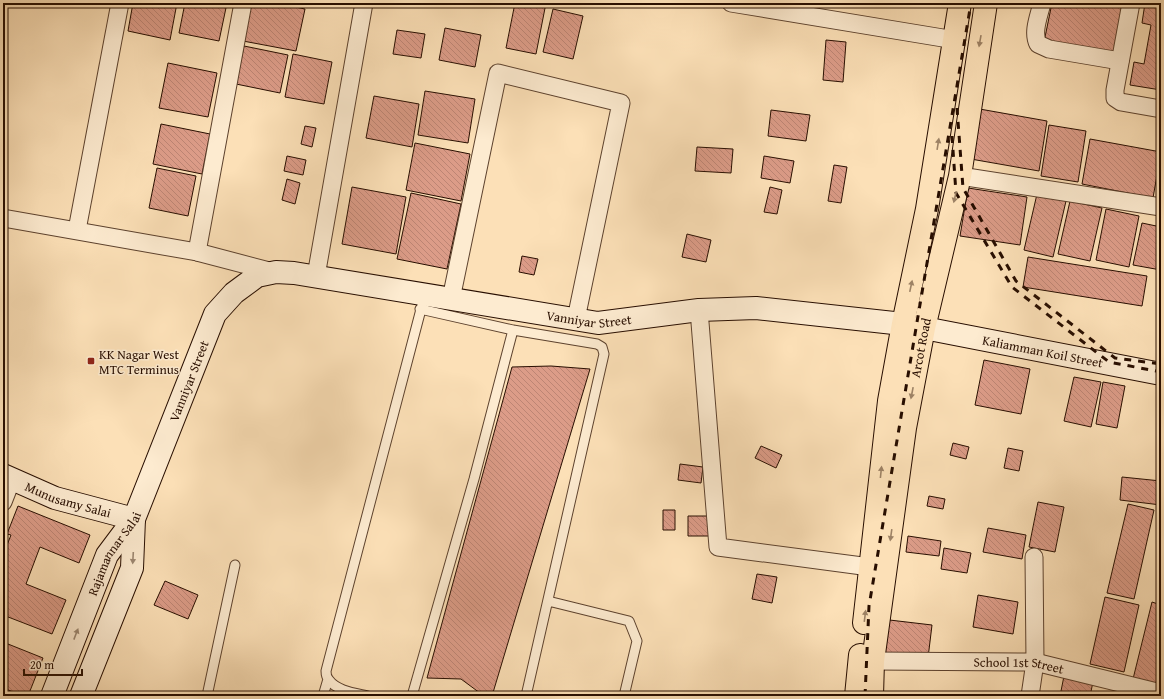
<svg xmlns="http://www.w3.org/2000/svg" width="1164" height="699" font-family="'Gentium Book Plus',serif">
<defs>
<pattern id="building-back-hatch" width="6" height="6" patternUnits="userSpaceOnUse"><rect width="6" height="6" fill="#dc9c88"/><path d="M-1 5l2 2M0 0l6 6M5-1l2 2" fill="none" stroke="#bd8574"/></pattern>
</defs>
<rect width="100%" height="100%" fill="#fce0b7"/>
<filter id="stains"><feTurbulence type="fractalNoise" baseFrequency=".005" numOctaves="4"/><feColorMatrix values="0 0 0 0 .2 0 0 0 0 .09 0 0 0 0 .02 0 0 0 .5 -.17"/></filter>
<radialGradient id="worn" r=".72"><stop offset=".6" stop-color="#630" stop-opacity="0"/><stop offset="1" stop-color="#630" stop-opacity=".3"/></radialGradient>
<!-- building -->
<path fill="url(#building-back-hatch)" stroke="#280e00" d="M 133,3 L 177,3 L 170,40 L 128,31 Z
M 185,3 L 227,3 L 219,41 L 179,33 Z
M 251,3 L 276,3 L 305,9 L 296,51 L 243,41 Z
M 515,3 L 546,3 L 536,54 L 506,48 Z
M 1052,3 L 1104,3 L 1124,7 L 1115,53 L 1044,42 Z
M 1145,3 L 1161,3 L 1161,90 L 1130,85 L 1134,62 L 1144,64 L 1151,25 L 1142,23 Z
M 553,9 L 583,16 L 573,59 L 543,52 Z
M 445,28 L 481,35 L 475,67 L 439,60 Z
M 397,30 L 425,34 L 421,58 L 393,54 Z
M 826,40 L 846,42 L 843,82 L 823,80 Z
M 244,46 L 288,55 L 280,93 L 236,84 Z
M 293,54 L 332,62 L 324,104 L 285,97 Z
M 168,63 L 217,73 L 208,117 L 159,108 Z
M 425,91 L 475,99 L 468,143 L 418,135 Z
M 374,96 L 419,104 L 412,147 L 366,138 Z
M 974,108 L 1047,121 L 1039,171 L 965,158 Z
M 771,110 L 810,115 L 806,141 L 768,136 Z
M 161,124 L 210,134 L 202,174 L 153,164 Z
M 1049,125 L 1086,131 L 1078,182 L 1041,176 Z
M 305,126 L 316,128 L 312,147 L 301,144 Z
M 1090,139 L 1161,152 L 1153,198 L 1082,184 Z
M 415,143 L 470,154 L 461,201 L 406,190 Z
M 697,147 L 733,149 L 731,173 L 695,171 Z
M 287,156 L 306,160 L 303,175 L 284,171 Z
M 764,156 L 794,161 L 790,183 L 761,178 Z
M 834,165 L 847,167 L 841,203 L 828,201 Z
M 157,168 L 196,176 L 188,216 L 149,208 Z
M 287,179 L 300,183 L 295,204 L 282,200 Z
M 352,187 L 406,197 L 396,254 L 342,244 Z
M 770,187 L 782,190 L 777,214 L 764,212 Z
M 968,188 L 1027,197 L 1020,245 L 960,236 Z
M 411,193 L 461,204 L 447,269 L 397,259 Z
M 1037,194 L 1066,201 L 1053,257 L 1024,250 Z
M 1070,201 L 1102,208 L 1090,261 L 1058,254 Z
M 1106,209 L 1139,216 L 1129,267 L 1096,260 Z
M 1142,223 L 1161,227 L 1161,270 L 1133,265 Z
M 687,234 L 711,240 L 706,262 L 682,257 Z
M 522,256 L 538,259 L 534,275 L 519,272 Z
M 1028,257 L 1147,276 L 1142,306 L 1023,287 Z
M 984,360 L 1030,369 L 1021,414 L 975,405 Z
M 551,366 L 590,369 L 492,696 L 484,696 L 461,679 L 427,678 L 512,367 Z
M 1074,377 L 1101,382 L 1091,427 L 1064,421 Z
M 1103,382 L 1125,386 L 1117,428 L 1096,424 Z
M 953,443 L 969,447 L 966,459 L 950,455 Z
M 761,446 L 782,455 L 776,468 L 755,458 Z
M 1008,448 L 1023,451 L 1019,471 L 1004,468 Z
M 680,464 L 703,467 L 701,483 L 678,480 Z
M 1122,477 L 1161,481 L 1161,505 L 1120,500 Z
M 929,496 L 945,499 L 943,509 L 927,506 Z
M 1038,502 L 1064,507 L 1055,552 L 1029,547 Z
M 1128,504 L 1154,510 L 1134,599 L 1107,593 Z
M 18,506 L 90,535 L 79,563 L 40,547 L 26,584 L 66,600 L 52,634 L 3,615 L 3,555 L 11,535 L 7,534 Z
M 663,510 L 675,510 L 675,530 L 663,530 Z
M 688,516 L 710,516 L 710,536 L 688,536 Z
M 988,528 L 1026,535 L 1022,559 L 983,552 Z
M 908,536 L 941,541 L 939,556 L 906,552 Z
M 944,548 L 971,553 L 967,573 L 941,569 Z
M 757,574 L 777,577 L 772,603 L 752,599 Z
M 165,581 L 198,595 L 188,619 L 154,605 Z
M 978,595 L 1018,602 L 1013,634 L 973,627 Z
M 1105,597 L 1139,605 L 1124,672 L 1090,664 Z
M 1152,602 L 1161,605 L 1161,686 L 1133,679 Z
M 881,619 L 932,625 L 928,658 L 877,652 Z
M 3,642 L 43,658 L 28,696 L 24,696 L 3,688 Z
M 1064,676 L 1093,682 L 1090,696 L 1060,696 Z"/>
<g fill="none" stroke-linecap="round" stroke-linejoin="round">
<defs>
<path id="lane" d="M 420,309 L 513,330
M 548,601 L 629,621 L 637,641 L 624,696
M 207,696 L 235,565
M 323,696 L 328,679
M 368,696 C 355,693 337,691 329,680 C 327,678 326,674 326,671 L 425,294
M 412,696 L 474,479 L 513,330 L 597,344 L 602,347 L 604,354 L 526,696"/>
<g id="street">
<path d="M 731,3 L 955,40"/>
<path d="M 1042,3 C 1039,16 1032,32 1038,44 L 1049,49 L 1120,61"/>
<path d="M 1131,3 L 1115,90 L 1115,98 L 1121,102 L 1161,109"/>
<path d="M 960,176 L 1161,207"/>
<path d="M 3,218 L 197,252 L 273,272"/>
<path d="M 77,230 L 120,3"/>
<path d="M 197,252 L 243,3"/>
<path d="M 316,276 L 364,3"/>
<path d="M 451,299 L 498,73 L 621,103 L 576,319"/>
<path d="M 699,310 L 718,547 L 870,567"/>
<path d="M 3,502 L 12,479"/>
<path id="s1" d="M 873,661 L 1035,662 L 1161,693"/>
<path d="M 1030,696 L 1035,662 L 1034,557"/>
</g>
<g id="secondary">
<path id="s2" d="M 924,328 L 1161,374"/>
<path id="s3" d="M 3,475 L 55,498 L 134,519"/>
<path id="s4" d="M 52,696 L 107,555 L 134,519 L 215,314 L 234,293 L 257,276 L 276,272 L 294,273 L 598,323 L 699,310 L 756,308 L 903,324"/>
<path d="M 81,696 L 132,568 L 134,519"/>
</g>
<g id="primary">
<path d="M 864,623 L 889,401 L 903,324 L 927,209 L 960,3"/>
<path d="M 856,696 L 860,655"/>
<path id="s5" d="M 872,696 L 873,661 L 905,428 L 924,328 L 960,176 L 986,3"/>
</g>
</defs>
<!-- lane casing -->
<use href="#lane" stroke="#5d422e" stroke-width="11"/>
<!-- street casing -->
<use href="#street" stroke="#5d422e" stroke-width="19"/>
<!-- secondary casing -->
<use href="#secondary" stroke="#280e00" stroke-width="24"/>
<!-- primary casing -->
<use href="#primary" stroke="#280e00" stroke-width="24"/>
<!-- lane -->
<use href="#lane" stroke="#fdebd0" stroke-width="9"/>
<!-- street -->
<use href="#street" stroke="#fdebd0" stroke-width="17"/>
<!-- secondary -->
<use href="#secondary" stroke="#fdebd0" stroke-width="22"/>
<!-- primary -->
<use href="#primary" stroke="#fce0b7" stroke-width="22"/>
<!-- rail -->
<path stroke="#280e00" stroke-width="3" stroke-dasharray="7 7" stroke-linecap="butt" d="M 957,108 L 963,188 L 1016,281 L 1115,358 L 1161,364
M 952,136 L 956,193 L 1012,287 L 1109,362 L 1161,372
M 865,696 L 869,606 L 971,3"/>
</g>
<!-- one-way arrows -->
<defs><path id="oneway-solid" d="M-6-.8H1V-3.2L6.5 0L1 3.2V.8H-6Z"/></defs>
<g fill="#9d8265">
<use href="#oneway-solid" transform="translate(980 41) rotate(100)"/>
<use href="#oneway-solid" transform="translate(938 144) rotate(-81)"/>
<use href="#oneway-solid" transform="translate(955 197) rotate(103)"/>
<use href="#oneway-solid" transform="translate(911 286) rotate(-78)"/>
<use href="#oneway-solid" transform="translate(912 393) rotate(101)"/>
<use href="#oneway-solid" transform="translate(881 472) rotate(-84)"/>
<use href="#oneway-solid" transform="translate(891 535) rotate(98)"/>
<use href="#oneway-solid" transform="translate(865 616) rotate(-83)"/>
</g>
<g fill="#9d8872">
<use href="#oneway-solid" transform="translate(133 558) rotate(93)"/>
<use href="#oneway-solid" transform="translate(76 634) rotate(-69)"/>
</g>
<!-- markers -->
<rect fill="#8f2418" stroke="#fdebd0" stroke-width="1.5" x="87" y="357" width="8" height="8" rx="2"/>
<g text-anchor="middle" dominant-baseline="central" stroke-width="3" stroke-linejoin="round" paint-order="stroke">
<!-- street labels -->
<g font-size="13" fill="#280e00" stroke="#fdebd0">
<text stroke="none"><textPath href="#s4" startOffset="810">Vanniyar Street</textPath></text>
<text stroke="none"><textPath href="#s5" startOffset="352">Arcot Road</textPath></text>
<text stroke="none"><textPath href="#s2" startOffset="121">Kaliamman Koil Street</textPath></text>
<text stroke="none"><textPath href="#s4" startOffset="345">Vanniyar Street</textPath></text>
<text stroke="none"><textPath href="#s3" startOffset="70">Munusamy Salai</textPath></text>
<text stroke="none"><textPath href="#s4" startOffset="156">Rajamannar Salai</textPath></text>
<text stroke="none"><textPath href="#s1" startOffset="146">School 1st Street</textPath></text>
</g>
<!-- poi labels -->
<g font-size="13" fill="#280e00" stroke="#fdebd0" text-anchor="start">
<text x="99" y="354">KK Nagar West<tspan x="99" dy="15">MTC Terminus</tspan></text>
</g>
</g>
<!-- margin -->
<rect width="1164" height="699" fill="none" stroke="#fce0b7" stroke-width="16"/>
<rect x="4" y="4" width="1156" height="691" fill="none" stroke="#280e00" stroke-width="2"/>
<rect x="8" y="8" width="1148" height="683" fill="none" stroke="#280e00"/>
<!-- scale -->
<path d="M24 669v6h58v-6" fill="none" stroke="#280e00" stroke-width="2"/>
<text x="30" y="669" font-size="12" fill="#280e00" stroke="#fdebd0" stroke-width="3" paint-order="stroke">20 m</text>
<rect width="100%" height="100%" filter="url(#stains)"/>
<rect width="100%" height="100%" fill="url(#worn)"/>
</svg>
